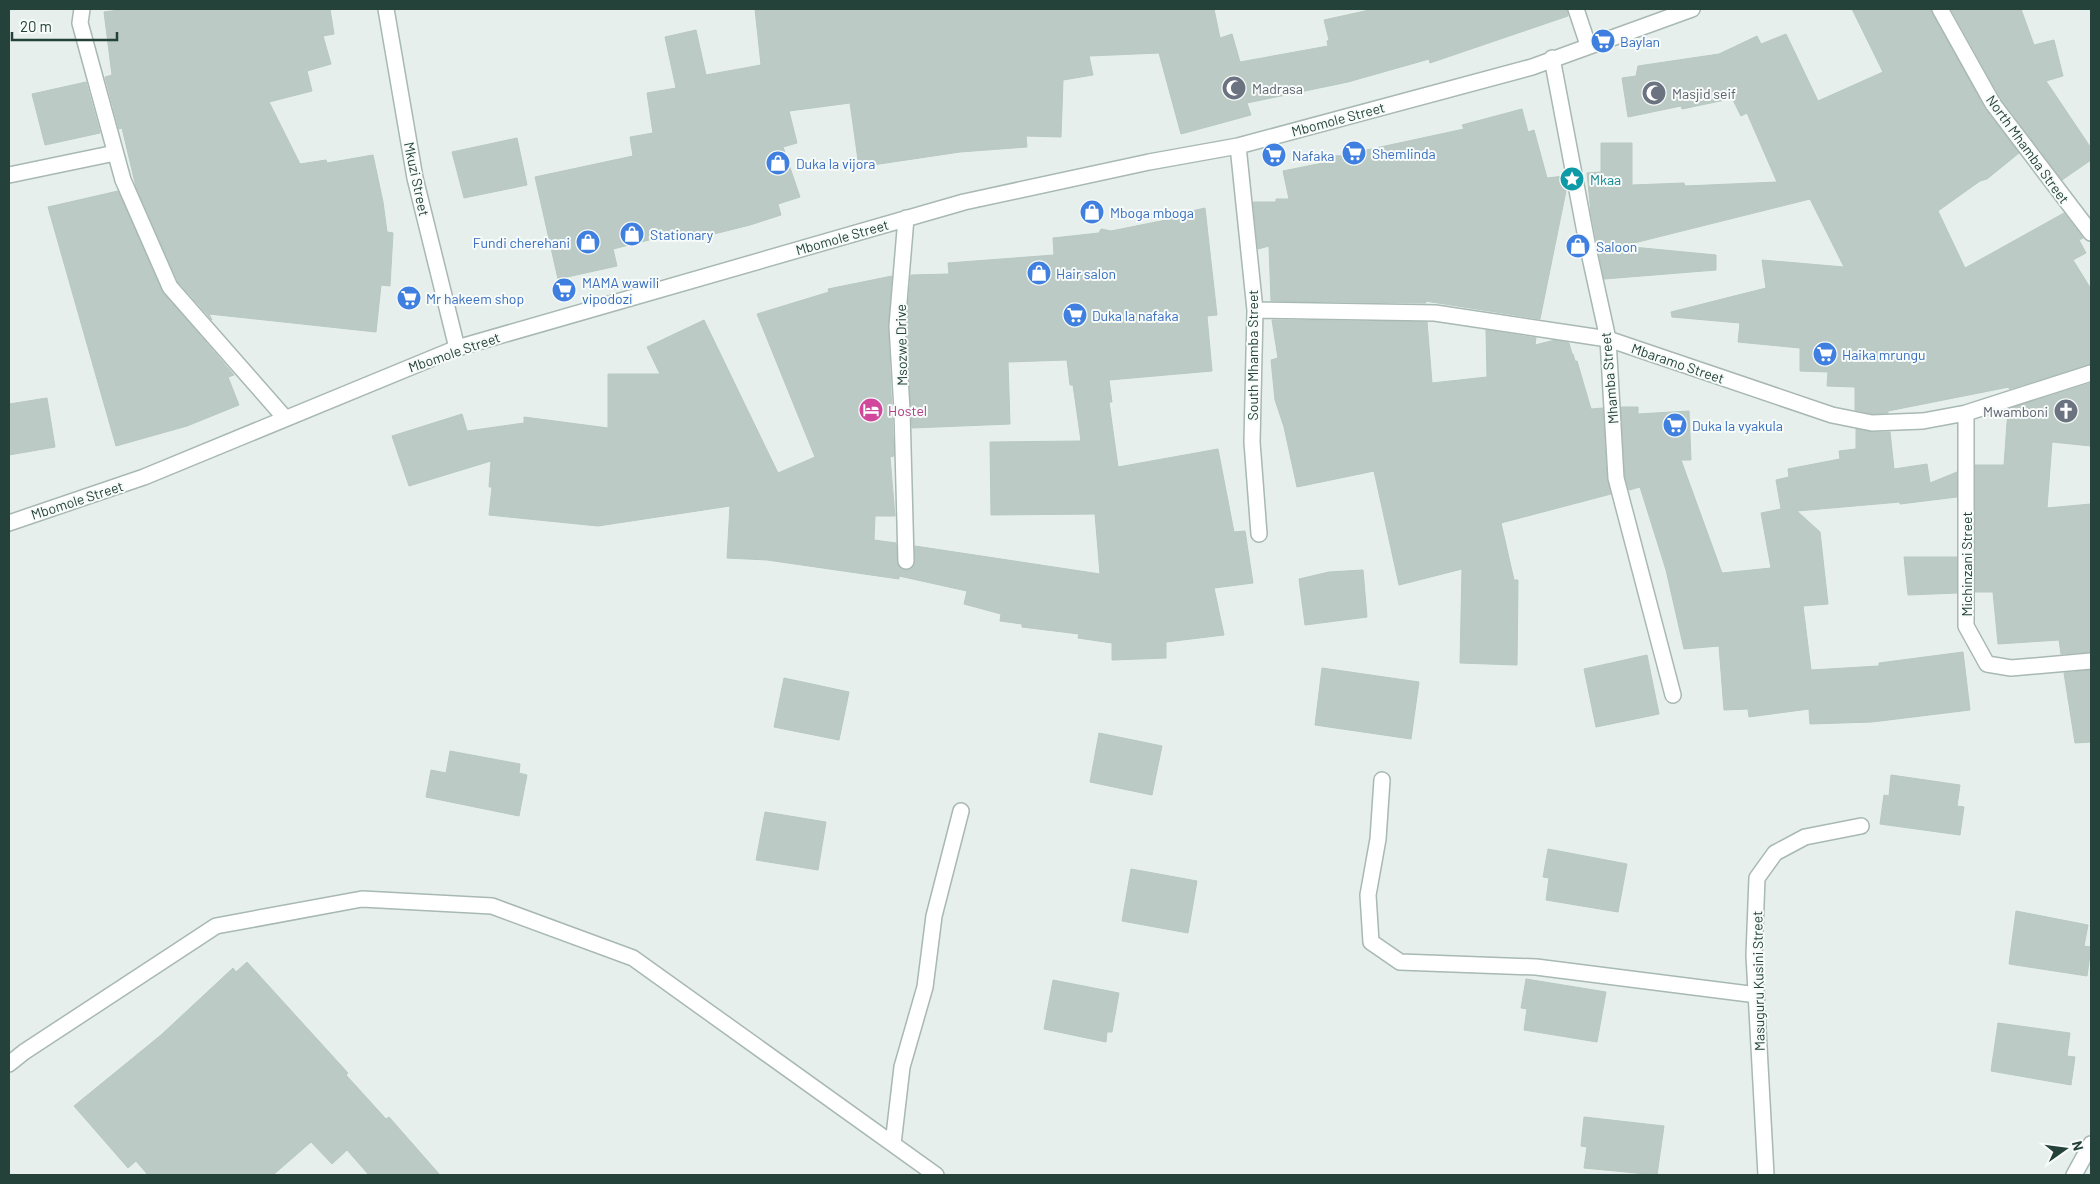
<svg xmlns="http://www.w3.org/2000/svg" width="2100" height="1184" font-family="Barlow,sans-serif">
<rect width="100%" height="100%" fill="#e6efeb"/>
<!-- building -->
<path fill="#bbcac4" stroke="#b8c9c2" d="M 127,9 L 330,9 L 334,34 L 323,36 L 331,64 L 307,71 L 312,91 L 269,102 L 300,164 L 326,160 L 327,163 L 373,155 L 383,202 L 387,232 L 393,233 L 390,286 L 381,285 L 376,332 L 209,314 L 212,320 L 178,282 L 136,187 L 122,128 L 119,129 L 105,77 L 112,75 L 104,12 Z
M 755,9 L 1214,9 L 1220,38 L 1232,34 L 1240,62 L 1328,46 L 1327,41 L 1329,40 L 1324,20 L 1374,9 L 1567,9 L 1568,16 L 1430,63 L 1429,59 L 1348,82 L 1247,103 L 1251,115 L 1181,134 L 1159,53 L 1089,56 L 1093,75 L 1063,80 L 1061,137 L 1026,136 L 1027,147 L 960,152 L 859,167 L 850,103 L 789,111 L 797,143 L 783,147 L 800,197 L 778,204 L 781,215 L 750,225 L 690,240 L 689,233 L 685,234 L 685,231 L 613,249 L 617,266 L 558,279 L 535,177 L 633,156 L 630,137 L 653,133 L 647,93 L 676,88 L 665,37 L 696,30 L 706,75 L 761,65 Z
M 1852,9 L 1931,9 L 1985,109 L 2019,153 L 1987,179 L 1980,181 L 1938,211 L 1965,268 L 2064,213 L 2083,238 L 2079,240 L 2086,253 L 2073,260 L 2091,289 L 2091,364 L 2009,389 L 2009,387 L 1888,411 L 1888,413 L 1873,414 L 1855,410 L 1855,387 L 1827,386 L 1828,372 L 1800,371 L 1800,348 L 1738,342 L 1740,323 L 1672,317 L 1671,312 L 1766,288 L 1762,260 L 1844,267 L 1810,199 L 1622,246 L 1716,255 L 1716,270 L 1604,279 L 1591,213 L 1587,173 L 1601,172 L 1601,143 L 1632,143 L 1632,185 L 1684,183 L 1685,186 L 1777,182 L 1747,113 L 1741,116 L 1731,96 L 1725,100 L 1682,109 L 1681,106 L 1628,117 L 1622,78 L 1636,76 L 1638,66 L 1719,54 L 1757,36 L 1761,44 L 1786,34 L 1818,101 L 1883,72 Z
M 1951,9 L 2021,9 L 2034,45 L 2054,40 L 2063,76 L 2046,81 L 2091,148 L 2091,160 L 2062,180 L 2001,99 Z
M 86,82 L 100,133 L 45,145 L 32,94 Z
M 1522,109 L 1528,132 L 1534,130 L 1547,178 L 1565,176 L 1567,186 L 1540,319 L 1425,301 L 1426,303 L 1271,301 L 1269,246 L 1258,249 L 1253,202 L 1276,202 L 1276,199 L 1289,199 L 1283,171 L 1333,161 L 1333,156 L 1363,155 L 1362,151 L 1464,129 L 1462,125 Z
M 517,138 L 527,185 L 464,198 L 452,152 Z
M 118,191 L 162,291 L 234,375 L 228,377 L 239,405 L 187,426 L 116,446 L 48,207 Z
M 1205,208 L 1217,315 L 1207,316 L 1212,371 L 1109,380 L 1112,402 L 1109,402 L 1118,467 L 1218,449 L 1234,532 L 1245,531 L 1253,583 L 1214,588 L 1224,635 L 1166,642 L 1166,658 L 1112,660 L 1112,643 L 1078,638 L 1079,634 L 1022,627 L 1022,624 L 1000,621 L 1001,614 L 964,604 L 967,591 L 899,576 L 899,579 L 767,560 L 727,558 L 730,506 L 598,526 L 489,515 L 492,487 L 489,487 L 491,461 L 409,486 L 392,436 L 462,414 L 467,431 L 524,423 L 524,417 L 608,428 L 608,374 L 660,374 L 647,347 L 704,320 L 778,473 L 815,457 L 757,314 L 829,292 L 828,289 L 892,276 L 888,327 L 894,456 L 890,457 L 895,516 L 875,516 L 874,540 L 896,543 L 898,565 L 906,570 L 911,569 L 914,565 L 915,546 L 1100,574 L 1095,514 L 991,515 L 990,442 L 1081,441 L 1073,385 L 1070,385 L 1067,360 L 1008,362 L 1010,424 L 912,428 L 906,326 L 911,275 L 949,274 L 948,263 L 1054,255 L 1053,238 L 1099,233 L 1101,229 L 1111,231 L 1171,219 L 1170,216 Z
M 1272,320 L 1427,322 L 1432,383 L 1487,377 L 1486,330 L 1536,338 L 1535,345 L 1555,340 L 1569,343 L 1572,354 L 1573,354 L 1575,361 L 1577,361 L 1591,409 L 1603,408 L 1607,479 L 1611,494 L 1501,523 L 1514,580 L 1518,580 L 1517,665 L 1460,663 L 1462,569 L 1399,585 L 1374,471 L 1297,487 L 1284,427 L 1275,400 L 1271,360 L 1278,358 Z
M 2091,383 L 2091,446 L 2052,442 L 2047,508 L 2091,504 L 2091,652 L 2061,654 L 2059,640 L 1998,644 L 1993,592 L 1975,592 L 1975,465 L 2004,465 L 2008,409 Z
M 47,398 L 55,447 L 9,455 L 9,404 Z
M 1621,407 L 1638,407 L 1638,414 L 1689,411 L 1691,460 L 1681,460 L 1722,573 L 1771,568 L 1761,513 L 1781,509 L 1776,480 L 1789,477 L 1788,469 L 1840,459 L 1839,451 L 1856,449 L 1856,429 L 1872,432 L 1890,432 L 1894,469 L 1927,464 L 1930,483 L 1957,472 L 1957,497 L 1900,504 L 1900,502 L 1797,511 L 1820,532 L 1828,604 L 1803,606 L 1811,670 L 1879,666 L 1879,663 L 1963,652 L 1970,710 L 1872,722 L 1810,724 L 1809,709 L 1749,717 L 1748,709 L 1724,710 L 1719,646 L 1684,649 L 1666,570 L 1640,487 L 1629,490 L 1625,477 Z
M 1904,557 L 1957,557 L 1957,593 L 1908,595 Z
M 1363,570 L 1367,617 L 1305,625 L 1299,579 L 1329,572 Z
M 1647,655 L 1659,714 L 1596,727 L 1584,669 Z
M 1322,668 L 1419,682 L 1411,739 L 1315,725 Z
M 2091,670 L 2091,742 L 2075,743 L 2064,673 Z
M 784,678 L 849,692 L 839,740 L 774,727 Z
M 1099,733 L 1162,746 L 1152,795 L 1090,782 Z
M 450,751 L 520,764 L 519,773 L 527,775 L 519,816 L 426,797 L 431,770 L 446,773 Z
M 1891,775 L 1960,785 L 1957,806 L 1964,807 L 1960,835 L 1880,824 L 1884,795 L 1889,796 Z
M 765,812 L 826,822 L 818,870 L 756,860 Z
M 1548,849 L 1627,864 L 1618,912 L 1546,900 L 1549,878 L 1543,877 Z
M 1131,869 L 1197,881 L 1188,933 L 1122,921 Z
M 2016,911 L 2088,925 L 2084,946 L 2091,947 L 2087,976 L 2009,964 Z
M 247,962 L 348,1073 L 346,1075 L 386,1119 L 389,1117 L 440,1175 L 369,1175 L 347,1150 L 332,1164 L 311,1142 L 273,1175 L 148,1175 L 136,1161 L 128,1168 L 74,1106 L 161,1035 L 233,968 L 236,972 Z
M 1526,979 L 1606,992 L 1597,1042 L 1524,1030 L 1527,1009 L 1521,1008 Z
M 1053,980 L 1119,993 L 1112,1032 L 1107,1032 L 1106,1042 L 1044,1029 Z
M 1998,1023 L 2070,1033 L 2067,1056 L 2075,1057 L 2071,1085 L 1991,1071 Z
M 1584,1117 L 1664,1126 L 1657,1175 L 1584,1168 L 1587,1147 L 1581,1146 Z"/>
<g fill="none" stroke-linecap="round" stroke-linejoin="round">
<defs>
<path id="minor" d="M 82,9 L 80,23 L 123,180 L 170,287 L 285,418
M 386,9 L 415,178 L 457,348
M 1576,9 L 1588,45
M 1940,9 L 1993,104 L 2091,233
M 1552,58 L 1588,248 L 1608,339 L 1616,478 L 1673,695
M 1238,146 L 1255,310 L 1252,442 L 1259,534
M 9,175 L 115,153
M 906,218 L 897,326 L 902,410 L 906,561
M 1255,310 L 1435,313 L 1608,339 L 1832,415 L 1872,423 L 1923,421 L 1966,413 L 2091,373
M 1966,413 L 1966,626 L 1987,664 L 2011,668 L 2091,661
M 9,523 L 144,477 L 457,348 L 964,202 L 1149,162 L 1238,146 L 1532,67 L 1692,9
M 1382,780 L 1378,839 L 1368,895 L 1371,942 L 1400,962 L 1536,967 L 1757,995
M 9,1064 L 24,1052 L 216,926 L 362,899 L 492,906 L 633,958 L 936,1175
M 893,1144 L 902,1067 L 925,987 L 934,916 L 961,811
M 1766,1175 L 1754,955 L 1757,878 L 1775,853 L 1805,837 L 1861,826
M 2074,1175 L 2091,1144"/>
</defs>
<!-- minor casing -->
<use href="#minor" stroke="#a8b8b2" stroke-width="18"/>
<!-- minor -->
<use href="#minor" stroke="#fff" stroke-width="15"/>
</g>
<!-- icons -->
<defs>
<symbol id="supermarket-disc" viewBox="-11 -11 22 22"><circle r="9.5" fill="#3f7fe0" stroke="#f7fbf9"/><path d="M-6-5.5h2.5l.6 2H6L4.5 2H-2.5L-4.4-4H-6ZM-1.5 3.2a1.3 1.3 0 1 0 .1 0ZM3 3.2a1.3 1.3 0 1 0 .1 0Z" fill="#fff"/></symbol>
<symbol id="mosque-disc" viewBox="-11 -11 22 22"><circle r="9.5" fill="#6b7280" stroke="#f7fbf9"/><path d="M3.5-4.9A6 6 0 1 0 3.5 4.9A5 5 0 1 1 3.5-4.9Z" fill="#fff"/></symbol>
<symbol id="shop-disc" viewBox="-11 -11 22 22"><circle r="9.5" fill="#3f7fe0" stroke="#f7fbf9"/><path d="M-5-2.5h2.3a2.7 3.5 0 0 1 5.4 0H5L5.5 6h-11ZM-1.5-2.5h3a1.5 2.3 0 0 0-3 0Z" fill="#fff"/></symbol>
<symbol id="sight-disc" viewBox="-11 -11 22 22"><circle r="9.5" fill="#0f9aa8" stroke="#f7fbf9"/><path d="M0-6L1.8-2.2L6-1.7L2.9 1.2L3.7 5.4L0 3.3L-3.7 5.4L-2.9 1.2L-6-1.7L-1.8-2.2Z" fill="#fff"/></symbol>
<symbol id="hotel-disc" viewBox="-11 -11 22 22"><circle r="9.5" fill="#d1479c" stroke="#f7fbf9"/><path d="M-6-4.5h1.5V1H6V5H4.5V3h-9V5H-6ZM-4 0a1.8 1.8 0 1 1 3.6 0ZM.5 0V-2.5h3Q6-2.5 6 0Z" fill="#fff"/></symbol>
<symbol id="church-disc" viewBox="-11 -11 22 22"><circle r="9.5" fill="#6b7280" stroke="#f7fbf9"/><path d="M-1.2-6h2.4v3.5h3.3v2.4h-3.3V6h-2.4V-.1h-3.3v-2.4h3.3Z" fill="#fff"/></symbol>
</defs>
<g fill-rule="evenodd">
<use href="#supermarket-disc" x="1589" y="27" width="28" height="28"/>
<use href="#mosque-disc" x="1220" y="74" width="28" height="28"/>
<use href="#mosque-disc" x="1640" y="79" width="28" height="28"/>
<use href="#supermarket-disc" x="1340" y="139" width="28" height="28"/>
<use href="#supermarket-disc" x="1260" y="141" width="28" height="28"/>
<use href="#shop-disc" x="764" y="149" width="28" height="28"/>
<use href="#sight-disc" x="1558" y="165" width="28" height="28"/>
<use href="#shop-disc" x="1078" y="198" width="28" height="28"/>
<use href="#shop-disc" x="618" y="220" width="28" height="28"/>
<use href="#shop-disc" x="574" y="228" width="28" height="28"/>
<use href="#shop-disc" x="1564" y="232" width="28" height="28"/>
<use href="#shop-disc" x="1025" y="259" width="28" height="28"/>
<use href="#supermarket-disc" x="550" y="276" width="28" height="28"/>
<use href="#supermarket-disc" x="395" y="284" width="28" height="28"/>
<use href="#supermarket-disc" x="1061" y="301" width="28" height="28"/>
<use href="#supermarket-disc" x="1811" y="340" width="28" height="28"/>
<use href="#hotel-disc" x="857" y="396" width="28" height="28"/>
<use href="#church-disc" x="2052" y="397" width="28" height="28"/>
<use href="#supermarket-disc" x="1661" y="411" width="28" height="28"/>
</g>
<g text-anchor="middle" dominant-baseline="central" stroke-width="4" stroke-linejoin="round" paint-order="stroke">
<!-- shop labels -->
<g font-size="14" fill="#366cbe" stroke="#f7fbf9" text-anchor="start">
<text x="1620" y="41">Baylan</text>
<text x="1372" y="153">Shemlinda</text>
<text x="1292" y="155">Nafaka</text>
<text x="796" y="163">Duka la vijora</text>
<text x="1110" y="212">Mboga mboga</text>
<text x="650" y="234">Stationary</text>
<text x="570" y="242" text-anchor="end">Fundi cherehani</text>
<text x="1596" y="246">Saloon</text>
<text x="1056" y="273">Hair salon</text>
<text x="582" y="282">MAMA wawili<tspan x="582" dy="16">vipodozi</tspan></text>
<text x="426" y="298">Mr hakeem shop</text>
<text x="1092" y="315">Duka la nafaka</text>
<text x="1842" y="354">Haika mrungu</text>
<text x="1692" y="425">Duka la vyakula</text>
</g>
<!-- worship labels -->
<g font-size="14" fill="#5b616d" stroke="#f7fbf9" text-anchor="start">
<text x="1252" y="88">Madrasa</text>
<text x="1672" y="93">Masjid seif</text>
<text x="2048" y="411" text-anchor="end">Mwamboni</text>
</g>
<!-- street labels -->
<g font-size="14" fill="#24423a" stroke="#f7fbf9">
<text transform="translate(1338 119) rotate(-15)">Mbomole Street</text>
<text transform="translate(2028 149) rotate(54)">North Mhamba Street</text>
<text transform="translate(417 179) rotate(78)">Mkuzi Street</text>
<text transform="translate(842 237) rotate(-16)">Mbomole Street</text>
<text transform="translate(901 345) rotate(-91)">Msozwe Drive</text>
<text transform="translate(454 352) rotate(-19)">Mbomole Street</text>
<text transform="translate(1252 355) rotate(-90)">South Mhamba Street</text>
<text transform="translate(1678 363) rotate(19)">Mbaramo Street</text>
<text transform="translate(1609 378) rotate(-95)">Mhamba Street</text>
<text transform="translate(77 500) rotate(-18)">Mbomole Street</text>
<text transform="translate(1966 564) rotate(-90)">Michinzani Street</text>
<text transform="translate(1758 981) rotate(-91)">Masuguru Kusini Street</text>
</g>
<!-- culture labels -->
<g font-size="14" fill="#0d838f" stroke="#f7fbf9" text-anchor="start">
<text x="1590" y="179">Mkaa</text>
</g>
<!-- hotel labels -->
<g font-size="14" fill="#b23c85" stroke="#f7fbf9" text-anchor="start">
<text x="888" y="410">Hostel</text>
</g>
</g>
<!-- border -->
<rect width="2100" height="1184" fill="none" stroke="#24423a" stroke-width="20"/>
<!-- north arrow -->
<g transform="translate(2065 1149) rotate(76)" stroke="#f7fbf9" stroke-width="4" paint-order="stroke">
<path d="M0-4L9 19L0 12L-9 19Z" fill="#24423a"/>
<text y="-8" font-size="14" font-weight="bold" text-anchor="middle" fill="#24423a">N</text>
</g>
<!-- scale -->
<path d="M12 32v8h105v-8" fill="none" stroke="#24423a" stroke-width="2.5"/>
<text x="20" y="32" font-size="15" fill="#24423a" stroke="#f7fbf9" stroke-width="4" paint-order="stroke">20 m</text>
</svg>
